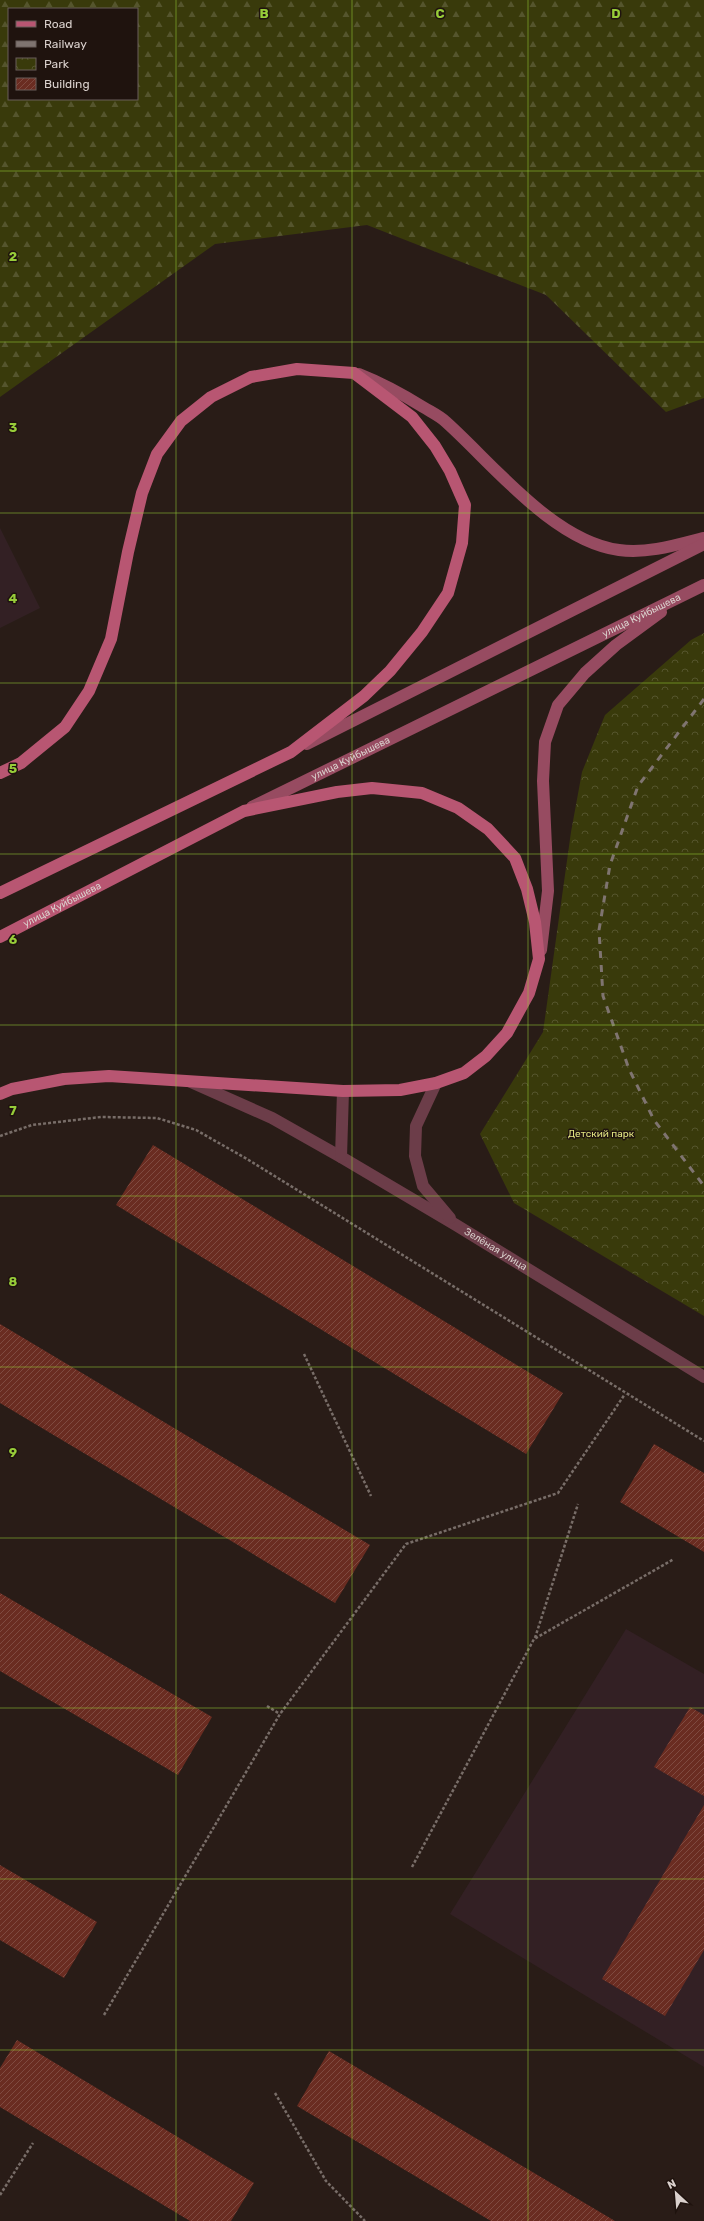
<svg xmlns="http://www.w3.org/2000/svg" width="704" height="2221" font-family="Rubik,sans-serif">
<defs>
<pattern id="forest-firs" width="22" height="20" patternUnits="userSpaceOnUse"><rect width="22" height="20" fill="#393a0b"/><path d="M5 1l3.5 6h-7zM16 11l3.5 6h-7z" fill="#55552d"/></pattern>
<pattern id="park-crowns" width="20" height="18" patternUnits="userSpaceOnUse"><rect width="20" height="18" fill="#393a0b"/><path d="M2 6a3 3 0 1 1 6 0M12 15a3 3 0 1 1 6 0" fill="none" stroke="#55552d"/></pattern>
<pattern id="building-hatch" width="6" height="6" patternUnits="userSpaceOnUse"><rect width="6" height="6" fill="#6a2c21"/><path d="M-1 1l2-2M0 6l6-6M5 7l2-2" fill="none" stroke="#7f4a40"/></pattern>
</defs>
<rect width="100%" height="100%" fill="#291c17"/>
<!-- education -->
<path fill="#332024" d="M 0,528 L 40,608 L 0,628 Z
M 626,1629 L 704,1674 L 704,2067 L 450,1914 Z"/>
<!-- forest -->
<path fill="url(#forest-firs)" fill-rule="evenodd" d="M 0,0 L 704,0 L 704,398 L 666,412 L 546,295 L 367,225 L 215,244 L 0,397 ZM 9,9 L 137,9 L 137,99 L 9,99 Z"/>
<!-- park -->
<path fill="url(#park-crowns)" d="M 704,633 L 704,1316 L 514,1203 L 480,1134 L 543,1032 L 571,832 L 582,772 L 605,715 L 691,640 Z"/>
<!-- building -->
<path fill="url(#building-hatch)" d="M 153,1145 L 563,1393 L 526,1454 L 116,1205 Z
M 0,1324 L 370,1545 L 335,1603 L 0,1403 Z
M 654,1444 L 704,1473 L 704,1552 L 620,1502 Z
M 0,1593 L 212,1717 L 178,1775 L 0,1671 Z
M 690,1707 L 704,1715 L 704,1796 L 654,1767 Z
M 704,1805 L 704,1950 L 665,2016 L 602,1979 Z
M 0,1865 L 97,1922 L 64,1978 L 0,1940 Z
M 17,2040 L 254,2183 L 231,2221 L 190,2221 L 0,2107 L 0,2068 Z
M 329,2051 L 615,2221 L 491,2221 L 297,2106 Z"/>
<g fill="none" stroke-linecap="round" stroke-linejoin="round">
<!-- path -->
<path stroke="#786d68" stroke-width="2.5" stroke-dasharray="3 2" stroke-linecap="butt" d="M 0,1136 L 32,1125 L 101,1117 L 157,1118 L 196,1130 L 247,1159 L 704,1441
M 304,1354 L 371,1496
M 535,1638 L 578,1504
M 267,1706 L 280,1714
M 412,1867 L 534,1639 L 674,1559
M 104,2015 L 280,1714 L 406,1544 L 558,1493 L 625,1394
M 275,2093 L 326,2181 L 365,2221
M 0,2195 L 33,2143"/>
<!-- street -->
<g stroke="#6c3d49" stroke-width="12">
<path id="s1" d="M 191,1082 L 272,1118 L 341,1157 L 456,1225 L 704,1377"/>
<path d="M 436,1083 L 416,1126 L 415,1156 L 423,1186 L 450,1218"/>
<path d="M 341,1157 L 343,1091"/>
</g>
<!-- secondary -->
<g stroke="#974b61" stroke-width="12">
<path d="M 359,374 C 382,383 402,394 423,407 C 431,412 440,416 446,422 C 493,464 553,541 619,550 C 647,554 676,545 703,538"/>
<path d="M 307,744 L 704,544"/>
<path id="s2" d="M 252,807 L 704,585"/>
<path d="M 541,950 L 548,891 L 543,781 L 545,742 L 558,705 L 585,673 L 616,645 L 661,612"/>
</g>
<!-- primary -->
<g stroke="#b85672" stroke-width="12">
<path d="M 0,773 L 21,763 L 65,727 L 89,691 L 111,639 L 128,552 L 142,493 L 157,454 L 181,421 L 211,397 L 251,377 L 297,369 L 354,373 L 412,417 L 435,446 L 450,471 L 465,505 L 462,543 L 448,593 L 422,632 L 390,671 L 364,696 L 291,752 L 0,893"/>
<path id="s3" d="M 0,937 L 244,811 L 337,792 L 372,788 L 422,793 L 458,808 L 488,829 L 515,858 L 527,889 L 535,922 L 539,959 L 529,993 L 507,1033 L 486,1056 L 464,1073 L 436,1083 L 400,1090 L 343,1091 L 109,1076 L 64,1079 L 12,1089 L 0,1094"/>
</g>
<!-- rail -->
<path stroke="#7f7470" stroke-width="3" stroke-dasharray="7 7" stroke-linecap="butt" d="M 704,699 L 638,786 L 610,865 L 599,930 L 603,996 L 629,1069 L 654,1120 L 704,1186"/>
</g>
<!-- grid -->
<path fill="none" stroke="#97cc39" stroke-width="1" stroke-opacity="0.55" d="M 176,0 L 176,2221M 352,0 L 352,2221M 528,0 L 528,2221M 0,171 L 704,171M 0,342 L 704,342M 0,513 L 704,513M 0,683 L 704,683M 0,854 L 704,854M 0,1025 L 704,1025M 0,1196 L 704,1196M 0,1367 L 704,1367M 0,1538 L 704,1538M 0,1708 L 704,1708M 0,1879 L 704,1879M 0,2050 L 704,2050"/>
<g text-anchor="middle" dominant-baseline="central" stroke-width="3" stroke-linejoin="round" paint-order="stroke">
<!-- street labels -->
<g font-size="10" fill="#dad1cd" stroke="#1f130e">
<text stroke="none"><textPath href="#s2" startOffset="434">улица Куйбышева</textPath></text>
<text stroke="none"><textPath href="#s2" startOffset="110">улица Куйбышева</textPath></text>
<text stroke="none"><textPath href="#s3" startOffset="70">улица Куйбышева</textPath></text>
<text stroke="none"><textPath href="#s1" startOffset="348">Зелёная улица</textPath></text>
</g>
<!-- park labels -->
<g font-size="10" fill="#e2e582" stroke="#1f130e">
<text x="601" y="1134">Детский парк</text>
</g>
</g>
<g font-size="13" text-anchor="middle" font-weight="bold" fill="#97cc39" stroke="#1f130e" stroke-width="3" stroke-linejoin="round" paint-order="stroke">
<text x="264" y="18">B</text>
<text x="440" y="18">C</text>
<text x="616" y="18">D</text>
<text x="13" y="261">2</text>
<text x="13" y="432">3</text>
<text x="13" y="603">4</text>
<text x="13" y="773">5</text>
<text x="13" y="944">6</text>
<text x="13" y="1115">7</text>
<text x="13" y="1286">8</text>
<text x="13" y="1457">9</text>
</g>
<!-- legend -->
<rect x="8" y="8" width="130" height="92" fill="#1f130e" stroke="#6a5f5a"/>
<rect x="16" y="21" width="20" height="6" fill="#b85672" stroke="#6a5f5a"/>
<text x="44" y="28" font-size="12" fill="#dad1cd">Road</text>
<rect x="16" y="41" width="20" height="6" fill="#7f7470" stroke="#6a5f5a"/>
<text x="44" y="48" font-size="12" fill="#dad1cd">Railway</text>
<rect x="16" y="58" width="20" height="12" fill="url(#park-crowns)" stroke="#6a5f5a"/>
<text x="44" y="68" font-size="12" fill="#dad1cd">Park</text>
<rect x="16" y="78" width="20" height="12" fill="url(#building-hatch)" stroke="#6a5f5a"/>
<text x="44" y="88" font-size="12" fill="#dad1cd">Building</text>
<!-- north arrow -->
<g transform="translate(676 2193) rotate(334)" stroke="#1f130e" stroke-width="3" paint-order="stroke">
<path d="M0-3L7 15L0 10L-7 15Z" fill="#dad1cd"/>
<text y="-6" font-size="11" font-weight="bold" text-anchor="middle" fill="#dad1cd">N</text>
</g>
</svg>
